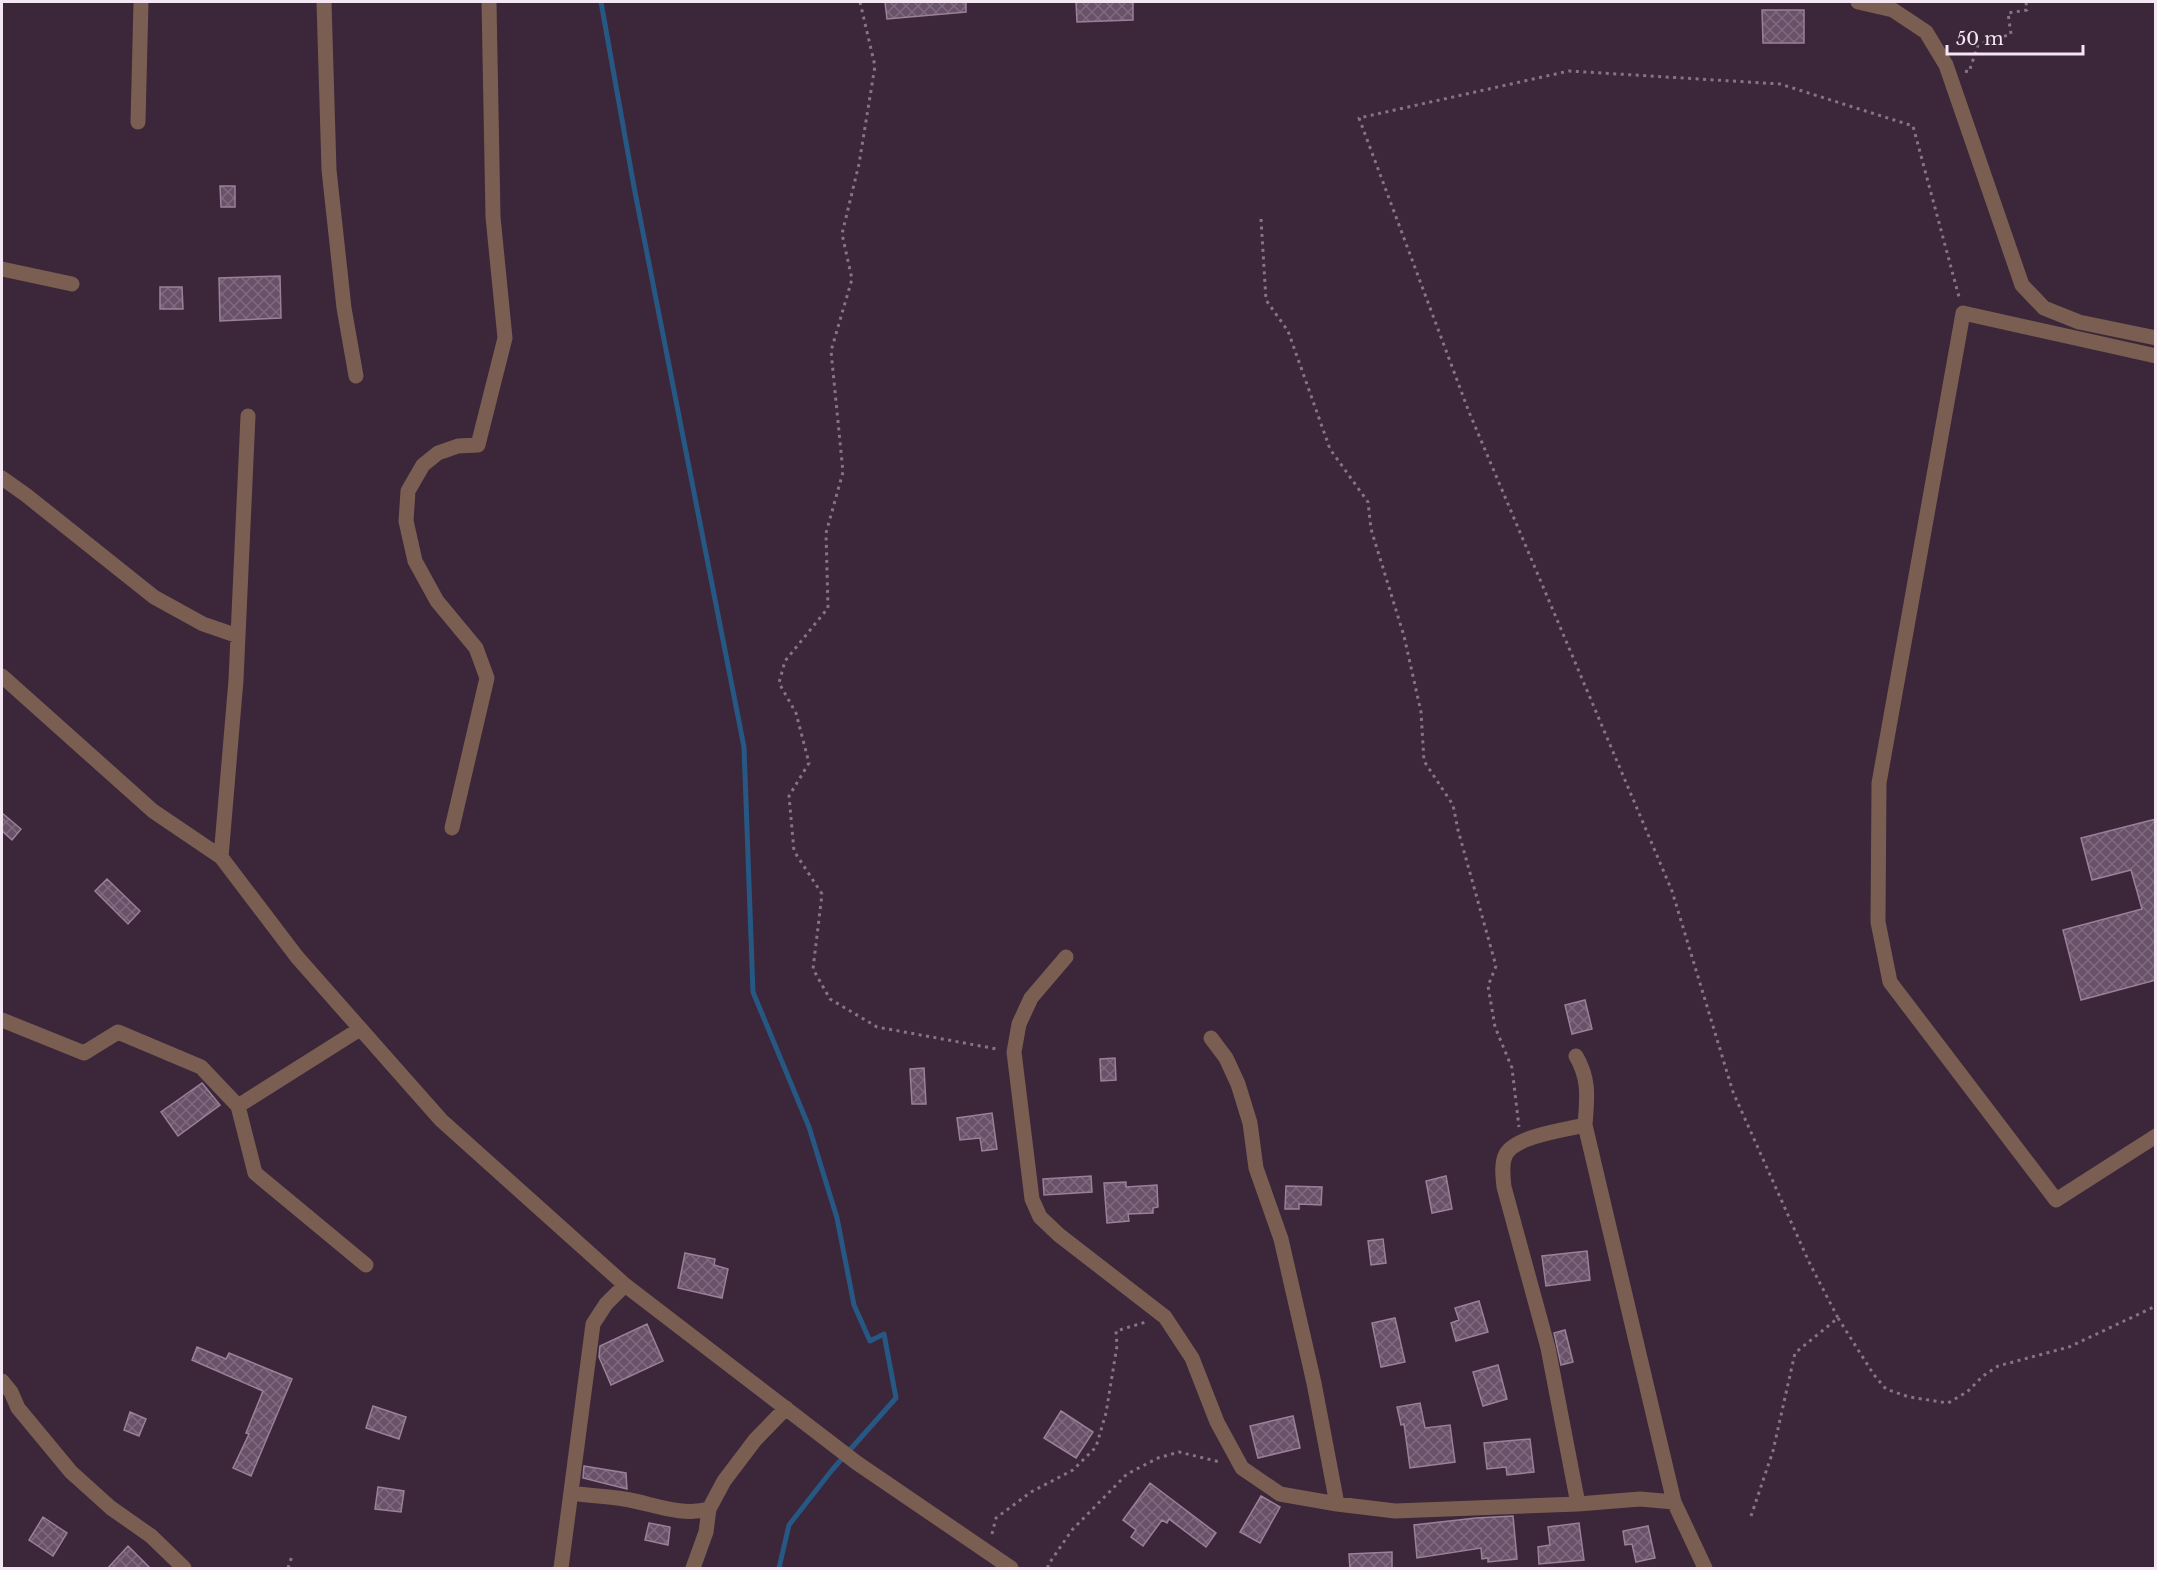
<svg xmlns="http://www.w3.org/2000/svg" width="2157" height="1570" font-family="'Libre Baskerville',serif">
<defs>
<pattern id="building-cross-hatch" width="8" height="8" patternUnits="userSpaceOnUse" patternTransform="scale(1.5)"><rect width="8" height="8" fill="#695269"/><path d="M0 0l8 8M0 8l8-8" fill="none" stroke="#7f6b7f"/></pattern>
</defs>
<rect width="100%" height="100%" fill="#3b263a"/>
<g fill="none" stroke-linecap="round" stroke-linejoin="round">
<!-- stream -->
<path stroke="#275783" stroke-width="5" d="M 601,2 L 634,187 L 744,747 L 753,992 L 809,1127 L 837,1218 L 854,1305 L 870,1341 L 884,1334 L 896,1398 L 832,1470 L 789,1525 L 779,1568"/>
</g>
<!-- building -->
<path fill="url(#building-cross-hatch)" stroke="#9a8199" stroke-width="1.5" d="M 885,2 L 966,2 L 966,12 L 887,19 Z
M 1076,2 L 1133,2 L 1133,20 L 1077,22 Z
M 1762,10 L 1804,10 L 1804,43 L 1763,43 Z
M 220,186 L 235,186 L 235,207 L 221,207 Z
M 280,276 L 281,318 L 220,321 L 219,278 Z
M 160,287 L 182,287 L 183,309 L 160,309 Z
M 2,813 L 21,829 L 12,840 L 2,831 Z
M 2156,819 L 2156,980 L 2081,1000 L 2063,930 L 2142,909 L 2131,870 L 2092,880 L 2081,838 Z
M 107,879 L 140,911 L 128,924 L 95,891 Z
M 1585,1000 L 1592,1029 L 1572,1034 L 1565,1005 Z
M 1115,1058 L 1116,1080 L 1101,1081 L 1100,1059 Z
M 924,1068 L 926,1104 L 912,1104 L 910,1069 Z
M 202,1083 L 220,1105 L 178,1136 L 161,1112 Z
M 992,1113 L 997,1149 L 982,1151 L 980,1138 L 960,1140 L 957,1118 Z
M 1091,1176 L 1092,1192 L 1044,1195 L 1043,1179 Z
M 1446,1176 L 1452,1209 L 1432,1213 L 1426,1181 Z
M 1126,1182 L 1126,1187 L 1157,1185 L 1158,1207 L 1153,1208 L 1153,1213 L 1128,1214 L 1129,1221 L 1107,1223 L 1104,1183 Z
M 1286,1186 L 1322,1187 L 1321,1205 L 1299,1204 L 1299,1209 L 1285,1209 Z
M 1383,1239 L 1386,1263 L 1371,1265 L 1368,1241 Z
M 1587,1251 L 1590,1280 L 1546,1286 L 1542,1256 Z
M 685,1253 L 715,1259 L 714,1265 L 728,1269 L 722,1298 L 678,1288 Z
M 1479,1301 L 1488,1332 L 1456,1341 L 1451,1323 L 1459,1320 L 1455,1308 Z
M 1395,1318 L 1405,1362 L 1381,1367 L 1372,1323 Z
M 647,1324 L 663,1361 L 611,1385 L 599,1357 L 600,1346 Z
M 1565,1330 L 1573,1362 L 1561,1365 L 1554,1333 Z
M 197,1347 L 226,1359 L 229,1353 L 292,1379 L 251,1476 L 233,1468 L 249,1434 L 246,1433 L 263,1391 L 192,1360 Z
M 1498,1365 L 1507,1399 L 1483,1406 L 1473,1372 Z
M 1420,1403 L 1425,1428 L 1450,1425 L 1455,1462 L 1410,1468 L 1404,1424 L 1401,1425 L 1397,1407 Z
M 373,1406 L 406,1417 L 399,1439 L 366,1428 Z
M 1061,1411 L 1093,1432 L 1076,1458 L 1044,1438 Z
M 130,1412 L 146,1419 L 139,1436 L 124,1430 Z
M 1293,1416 L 1300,1448 L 1258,1458 L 1250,1426 Z
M 1530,1439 L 1534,1472 L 1507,1475 L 1506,1467 L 1487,1469 L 1484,1443 Z
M 584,1466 L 626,1473 L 627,1489 L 583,1478 Z
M 1150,1483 L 1216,1533 L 1206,1547 L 1169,1519 L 1167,1523 L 1162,1520 L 1143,1546 L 1131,1537 L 1136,1530 L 1123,1520 Z
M 378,1487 L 404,1491 L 401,1512 L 375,1509 Z
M 1261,1496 L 1280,1507 L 1260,1543 L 1240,1532 Z
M 1513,1516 L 1517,1559 L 1488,1562 L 1488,1558 L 1482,1559 L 1481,1548 L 1417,1558 L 1414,1525 L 1476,1518 Z
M 43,1517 L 67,1533 L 53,1556 L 29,1540 Z
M 649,1523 L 670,1527 L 668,1545 L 645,1540 Z
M 1579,1523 L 1584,1560 L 1539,1564 L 1538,1547 L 1550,1545 L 1548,1527 Z
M 1648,1526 L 1655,1558 L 1636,1562 L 1632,1544 L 1625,1545 L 1623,1531 Z
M 128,1546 L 151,1569 L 107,1569 Z
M 1392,1552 L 1392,1569 L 1350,1569 L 1349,1554 Z"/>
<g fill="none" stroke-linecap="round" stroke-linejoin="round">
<!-- path -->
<path stroke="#867485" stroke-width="3" stroke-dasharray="3 4.5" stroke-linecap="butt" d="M 860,2 L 875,66 L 859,164 L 842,234 L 852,279 L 831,351 L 843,472 L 826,533 L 828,608 L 785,661 L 779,683 L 796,713 L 809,763 L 789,796 L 794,851 L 822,894 L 813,969 L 830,999 L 877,1027 L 997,1049
M 1965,71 L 1969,72 L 1978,45 L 2011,34 L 2008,13 L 2027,10 L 2026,2
M 1261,219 L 1266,300 L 1288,331 L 1330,449 L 1368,502 L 1371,529 L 1404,636 L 1421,712 L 1424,761 L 1453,805 L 1458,830 L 1496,966 L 1488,986 L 1495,1027 L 1512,1068 L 1519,1127
M 1838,1318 L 1874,1375 L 1886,1389 L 1909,1397 L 1948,1403 L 1967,1392 L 1983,1376 L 1998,1366 L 2069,1347 L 2156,1306
M 1751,1516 L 1773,1451 L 1795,1353 L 1838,1318 L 1809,1262 L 1733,1092 L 1672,891 L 1469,412 L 1359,118 L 1569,71 L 1780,84 L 1913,126 L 1959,297
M 992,1534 L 996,1518 L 1031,1492 L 1073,1470 L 1096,1447 L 1106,1413 L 1117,1346 L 1116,1331 L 1146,1322
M 288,1568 L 292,1556
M 1048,1568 L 1048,1565 L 1072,1530 L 1127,1474 L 1158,1458 L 1179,1452 L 1220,1462"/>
<!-- minor -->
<path stroke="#795e51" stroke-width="15" d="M 324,2 L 329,170 L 344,308 L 356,376
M 1858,2 L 1893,10 L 1926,32 L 1946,65 L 2022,285 L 2044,308 L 2079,322 L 2156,338
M 138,122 L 141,2
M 2,269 L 72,284
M 2156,356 L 1963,313 L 1879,783 L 1878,922 L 1890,982 L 2056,1200 L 2156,1136
M 2,478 L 26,495 L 154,597 L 203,624 L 238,636
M 2,676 L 153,811 L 221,857 L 297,957 L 441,1120 L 625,1285 L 857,1463 L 1011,1568
M 452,828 L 487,678 L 476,648 L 437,601 L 415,561 L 406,521 L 408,491 L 423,465 L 438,453 L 458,446 L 478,445 L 505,338 L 493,217 L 489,2
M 221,857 L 236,680 L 248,416
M 1066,957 L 1031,998 L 1019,1024 L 1014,1052 L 1032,1199 L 1040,1217 L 1059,1235 L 1165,1317 L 1192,1358 L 1217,1422 L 1242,1468 L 1280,1494 L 1337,1504 L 1395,1511 L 1578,1504 L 1640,1499 L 1674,1502
M 2,1020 L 84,1053 L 118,1032 L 201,1067 L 238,1106 L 255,1173 L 366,1265
M 1211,1038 L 1226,1058 L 1238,1084 L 1250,1123 L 1256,1168 L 1281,1239 L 1314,1383 L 1337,1504
M 1576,1056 C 1590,1080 1587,1098 1585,1125 L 1674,1502 L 1705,1568
M 238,1106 L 360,1029
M 2,1381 L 11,1392 L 18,1408 L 71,1472 L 111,1508 L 151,1536 L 184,1568
M 572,1493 C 589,1496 607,1496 624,1499 C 651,1503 681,1517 709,1509 L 724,1481 L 755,1440 L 786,1408
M 1578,1504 L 1548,1348 L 1504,1187 C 1503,1178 1501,1163 1506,1154 C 1516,1136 1565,1130 1585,1125
M 561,1568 L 593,1324 L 606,1304 L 625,1285
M 693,1568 L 706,1532 L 709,1509"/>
</g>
<!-- border -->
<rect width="2157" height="1570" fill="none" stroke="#f4e6f3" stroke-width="6"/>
<!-- scale -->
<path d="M1947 45v9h136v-9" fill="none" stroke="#f4e6f3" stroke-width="3"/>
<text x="1956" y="45" font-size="18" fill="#f4e6f3" stroke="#3b263a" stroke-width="4.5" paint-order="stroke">50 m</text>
</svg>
